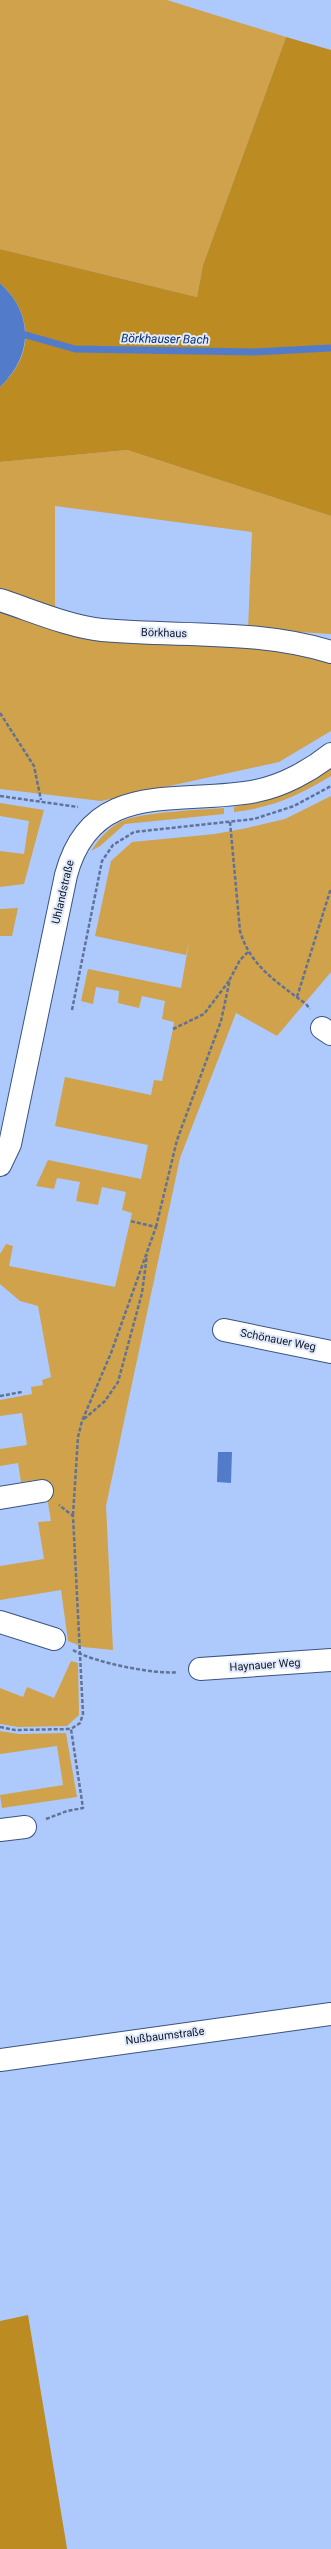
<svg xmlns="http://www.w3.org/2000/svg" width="331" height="2549" font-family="Roboto,sans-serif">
<rect width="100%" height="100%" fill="#aecafd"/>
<!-- green -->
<path fill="#cfa24b" d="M 0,0 L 167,0 L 286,37 L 203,265 L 197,297 L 0,249 Z
M 127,450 L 331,516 L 331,634 L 248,629 L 252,532 L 55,506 L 55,611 L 0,591 L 0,462 Z
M 0,605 L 245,643 L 331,661 L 331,731 L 279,762 L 101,801 L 0,789 Z
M 331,767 L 331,776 C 300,795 271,808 234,812 L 234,807 C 273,799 296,786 331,767 Z
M 331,796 L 331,972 L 277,1036 L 236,1013 L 180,1158 L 106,1506 L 113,1650 L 83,1647 L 68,1641 L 61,1590 L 0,1600 L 0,1566 L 44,1559 L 38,1522 L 51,1521 L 44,1479 L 21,1482 L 18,1463 L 0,1466 L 0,1449 L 27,1445 L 22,1413 L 0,1416 L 0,1400 L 32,1394 L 31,1387 L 43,1385 L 42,1380 L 51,1377 L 38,1306 L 20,1301 L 0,1284 L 0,1254 L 6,1244 L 13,1246 L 9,1266 L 115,1287 L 132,1213 L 122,1210 L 126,1192 L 102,1187 L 98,1205 L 76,1201 L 80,1182 L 57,1178 L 54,1189 L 36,1186 L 48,1160 L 141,1179 L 148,1145 L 55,1126 L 65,1077 L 151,1095 L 154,1080 L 162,1081 L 173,1029 L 174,1022 L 162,1019 L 165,1001 L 142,996 L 139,1008 L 118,1003 L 119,991 L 96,987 L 93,1004 L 81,1001 L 88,969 L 181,988 L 189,942 L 186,955 L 95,936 L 111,861 L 132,842 L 215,834 L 247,828 L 285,819 Z
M 0,803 L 44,810 L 24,884 L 0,887 L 0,851 L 24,854 L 29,821 L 0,816 Z
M 224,808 L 224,814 L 125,824 L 100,846 L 91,851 C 99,839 109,827 122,821 C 142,812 199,810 224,808 Z
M 18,908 L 12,936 L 0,936 L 0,909 Z
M 71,1661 L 78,1663 L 79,1715 L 67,1726 L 18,1727 L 0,1724 L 0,1688 L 23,1697 L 27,1687 L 54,1698 Z
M 0,1731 L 19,1734 L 66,1733 L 77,1797 L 2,1808 L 0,1795 L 63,1785 L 57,1746 L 0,1754 Z"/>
<!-- forest -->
<path fill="#bc8b21" d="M 286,37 L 331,50 L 331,516 L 127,450 L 0,462 L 0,387 C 34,356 34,314 0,283 L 0,249 L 197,297 L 203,265 Z
M 28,2315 L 66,2542 L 67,2549 L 0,2549 L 0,2321 Z"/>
<!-- water -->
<path fill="#527cca" d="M 0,283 C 34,314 33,356 0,387 Z
M 218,1452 L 232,1452 L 231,1483 L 217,1482 Z"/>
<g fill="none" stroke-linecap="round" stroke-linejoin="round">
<!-- stream -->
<path stroke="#527cca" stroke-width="7" d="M 0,337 L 26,335 L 75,349 L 254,352 L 331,348"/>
<defs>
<path id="minor" d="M 0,600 C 31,610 70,627 102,630 C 179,637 256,629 331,652
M 322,1028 L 331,1034
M 0,1165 L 10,1144 L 66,875 C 92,777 179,806 256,791 C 282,786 310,771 331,754
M 224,1330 L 331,1352
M 0,1498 L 42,1491
M 0,1622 L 54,1639
M 200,1669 L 331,1660
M 0,1830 L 25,1827
M 0,2060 L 331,2014"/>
</defs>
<!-- minor casing -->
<use href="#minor" stroke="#3b537e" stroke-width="24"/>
<!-- path -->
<path stroke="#607396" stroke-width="2.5" stroke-dasharray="4 2" stroke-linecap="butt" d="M 0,713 L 34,766 L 41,800
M 0,796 L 78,807
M 230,822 L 240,931 C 250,966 278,983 306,1004 L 310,1009
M 297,997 L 331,888
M 72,1010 L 102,861 L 113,845 L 134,832 L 254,819 L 294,806 L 331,786
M 173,1029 L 204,1014 L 229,981
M 156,1227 L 177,1140 L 221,1021 L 230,979 L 240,960 L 248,952
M 0,1396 L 22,1392
M 84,1419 L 105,1401 L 118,1382 L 142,1293 L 147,1255
M 73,1515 L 78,1437 L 82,1421 L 111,1353 L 156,1227 L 130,1221
M 73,1650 C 92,1662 156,1675 177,1672
M 0,1727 L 15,1730 L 71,1729
M 46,1819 L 67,1811 L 83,1808 L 71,1729 L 80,1723 L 83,1714 L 73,1516 L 59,1505"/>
<!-- minor -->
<use href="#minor" stroke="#fff" stroke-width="22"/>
</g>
<g text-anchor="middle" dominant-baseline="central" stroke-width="4" stroke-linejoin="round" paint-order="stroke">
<!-- street labels -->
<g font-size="11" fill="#0d1729" stroke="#e1eafa">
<text transform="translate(164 633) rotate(2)">Börkhaus</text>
<text transform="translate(63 892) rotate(-77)">Uhlandstraße</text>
<text transform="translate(278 1340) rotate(11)">Schönauer Weg</text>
<text transform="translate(265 1665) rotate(-4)">Haynauer Weg</text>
<text transform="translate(165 2036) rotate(-7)">Nußbaumstraße</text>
</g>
<!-- water labels -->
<g font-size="12" font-style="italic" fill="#082d72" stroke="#e1eafa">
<text transform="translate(165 339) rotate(1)">Börkhauser Bach</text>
</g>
</g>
</svg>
